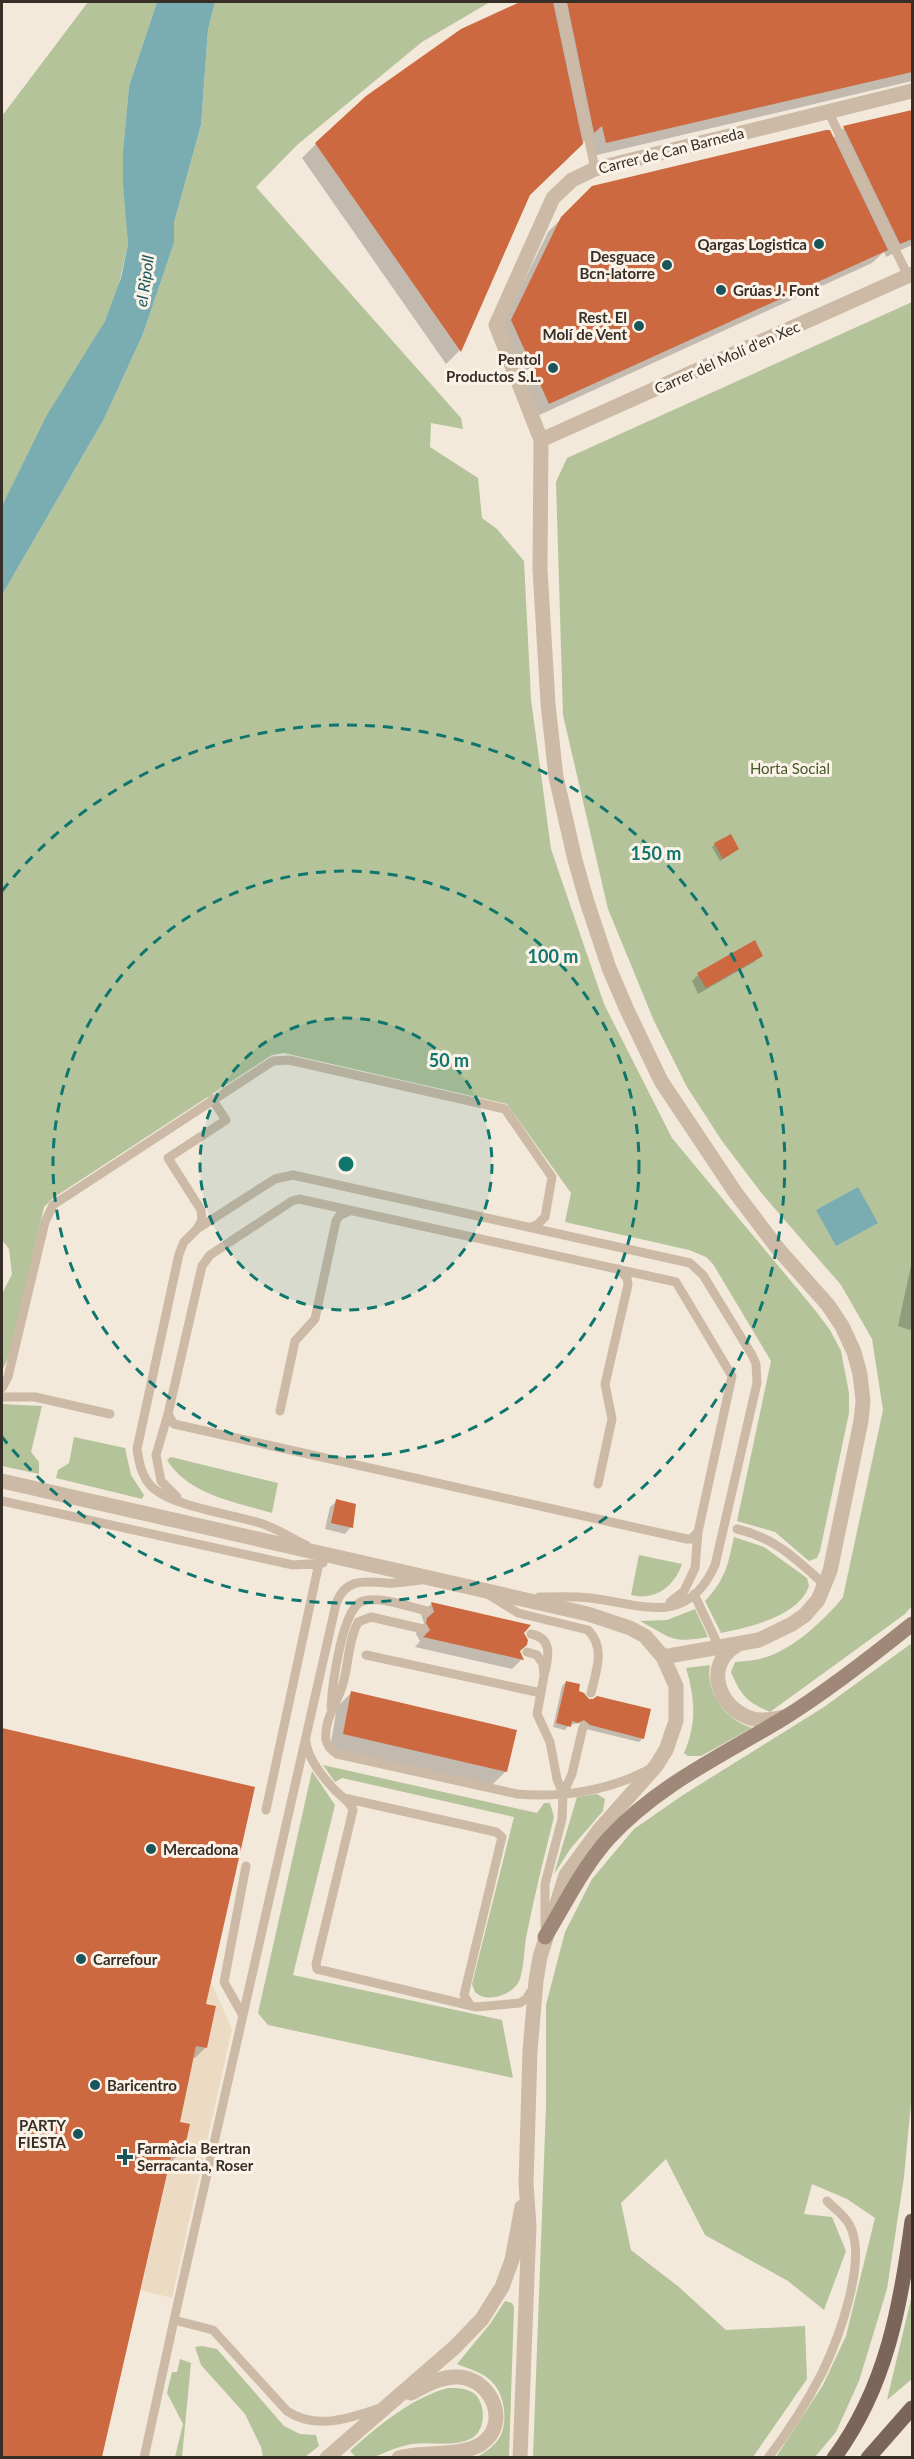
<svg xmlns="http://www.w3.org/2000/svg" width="914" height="2459" font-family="Lato,sans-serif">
<rect width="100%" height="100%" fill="#f3e9db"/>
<!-- green -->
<path fill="#b4c39a" d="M 88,2 L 157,2 L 129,86 L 123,151 L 128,244 L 117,293 L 105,321 L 2,506 L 2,116 Z
M 215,2 L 490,2 L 422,42 L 297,145 L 256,187 L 461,418 L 463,429 L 431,423 L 430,447 L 478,478 L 482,518 L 497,529 L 524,561 L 531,699 L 551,849 L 604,1004 L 672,1138 L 815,1310 L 830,1330 L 841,1351 L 849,1393 L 849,1413 L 820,1551 L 817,1558 L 809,1561 L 775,1532 L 737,1521 L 771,1361 L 713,1264 L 706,1257 L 689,1250 L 565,1222 L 571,1193 L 507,1104 L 284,1053 L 272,1055 L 53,1198 L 44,1207 L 10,1354 L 2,1371 L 2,1294 L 12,1274 L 9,1249 L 2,1240 L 2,595 L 104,419 L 143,334 L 174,243 L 174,223 L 201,125 L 208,30 Z
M 912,302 L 912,1606 L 905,1614 L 770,1712 C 747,1702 741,1696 731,1672 L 735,1662 C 744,1661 754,1661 763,1658 C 791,1651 826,1619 843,1597 L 883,1410 L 872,1339 L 841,1285 L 763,1195 L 722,1141 L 687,1087 L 654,1021 L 608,909 L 563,715 L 556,482 L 567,458 Z
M 2,1404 L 42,1406 L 31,1452 L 39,1462 L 39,1474 L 2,1466 Z
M 74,1437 L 125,1448 L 131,1475 L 144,1495 L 142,1499 L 56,1478 L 58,1470 L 69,1463 Z
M 171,1457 L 278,1483 L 272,1513 C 235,1502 189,1495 167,1460 Z
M 734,1537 L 764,1547 L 807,1578 L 809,1586 C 798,1617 749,1627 721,1633 L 705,1601 C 725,1580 728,1565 734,1537 Z
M 639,1555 L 682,1564 C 674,1587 655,1601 631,1595 Z
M 695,1609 L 708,1637 C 671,1644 670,1637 640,1621 L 667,1620 Z
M 912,1643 L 912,2092 L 904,2177 L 887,2289 L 859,2381 L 836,2432 L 815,2457 L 776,2457 L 823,2385 L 846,2336 L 875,2218 L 847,2199 L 812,2184 L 804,2214 L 832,2217 L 846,2251 L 824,2310 L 788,2281 L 705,2235 L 666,2159 L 621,2203 L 631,2250 L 679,2287 L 726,2330 L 805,2326 L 807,2379 L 753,2457 L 533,2457 L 546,2106 L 546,2005 L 565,1932 L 592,1879 L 634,1829 L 683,1795 L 824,1707 Z
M 710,1665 C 705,1693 726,1720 752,1728 L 701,1756 L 688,1756 L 684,1753 C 697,1723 695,1698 686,1668 Z
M 323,1765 L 537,1813 L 544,1803 L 550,1803 L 554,1817 C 544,1857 534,1897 526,1938 C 524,1951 524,1966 520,1979 C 514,1995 487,2004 475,1992 L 472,1984 L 514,1817 L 342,1778 L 335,1782 Z
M 312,1771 L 335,1805 L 293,1975 L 502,2020 L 513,2078 L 268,2025 L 258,2013 Z
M 597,1794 L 605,1799 L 603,1811 L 571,1848 L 554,1874 L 577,1797 Z
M 912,2295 L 912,2379 L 887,2400 Z
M 505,2301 L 512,2303 L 514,2307 L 509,2457 L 477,2457 C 486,2452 496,2445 501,2435 C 508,2418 504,2393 491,2381 C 483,2372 468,2369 457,2364 L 490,2324 Z
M 202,2346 L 217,2349 L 284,2426 L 300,2434 L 316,2435 L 319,2446 L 305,2457 L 263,2457 L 261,2447 L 245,2414 L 201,2365 L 195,2347 Z
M 180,2359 L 191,2363 L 182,2457 L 175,2457 L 183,2424 L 167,2393 L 172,2372 L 177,2372 Z
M 448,2388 C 457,2388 467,2388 475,2394 C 486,2405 486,2430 472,2438 C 455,2448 431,2441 413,2444 C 398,2446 387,2452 374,2457 C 369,2459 361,2458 356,2457 L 350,2451 C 378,2426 411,2398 448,2388 Z"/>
<!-- plaza -->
<path fill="#ecdbc2" d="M 211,1982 L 232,2029 L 172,2298 L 141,2290 L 173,2148 L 183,2151 L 180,2122 L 196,2046 L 207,2048 L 216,2006 L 206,2004 Z"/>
<!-- water -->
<path fill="#79adb2" d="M 157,2 L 215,2 L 208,30 L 201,125 L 174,223 L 174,243 L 143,334 L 104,419 L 2,595 L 2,506 L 47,415 L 105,321 L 121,278 L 128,244 L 123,183 L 123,151 L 129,86 Z
M 858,1187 L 878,1223 L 836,1246 L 816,1210 Z"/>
<!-- shadow -->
<path fill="#0003" d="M 523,2 L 912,2 L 912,81 L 593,156 L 589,137 L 528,195 L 459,351 L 446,364 L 302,158 L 316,144 L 461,31 Z
M 912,112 L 912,245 L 886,257 L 884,252 L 872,263 L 535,417 L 498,334 L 548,232 L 592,188 L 832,139 L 844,128 Z
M 715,844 L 735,851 L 720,861 L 712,847 Z
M 761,956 L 754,962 L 698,994 L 692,981 L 698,975 Z
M 912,1261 L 912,1327 L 910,1330 L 898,1326 Z
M 337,1501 L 351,1527 L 345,1534 L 325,1529 L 330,1507 Z
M 431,1604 L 528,1626 L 523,1632 L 519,1651 L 522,1659 L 512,1669 L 415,1647 L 420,1641 L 416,1634 L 417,1630 L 424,1623 L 421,1614 Z
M 566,1682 L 588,1701 L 643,1738 L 639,1742 L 586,1729 L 580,1723 L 569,1725 L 565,1730 L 553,1727 L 562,1686 Z
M 351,1693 L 506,1771 L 492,1785 L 330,1748 L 337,1707 Z
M 2,1730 L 253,1788 L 205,2005 L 206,2047 L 195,2058 L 192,2057 L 178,2123 L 183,2150 L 172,2161 L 169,2160 L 100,2458 L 2,2458 Z"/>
<!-- building -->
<path fill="#cc6940" d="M 520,2 L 553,2 L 583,144 L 530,195 L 461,352 L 315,143 L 366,96 L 461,29 Z
M 567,2 L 912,2 L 912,72 L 606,143 L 602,126 L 594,133 Z
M 912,110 L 912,239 L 900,244 L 843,126 Z
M 826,130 L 830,130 L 888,250 L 549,404 L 511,320 L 561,217 L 592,186 Z
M 731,834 L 739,849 L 723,859 L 714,843 Z
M 755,940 L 763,956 L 706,988 L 697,973 Z
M 336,1499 L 356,1504 L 353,1528 L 331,1523 Z
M 431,1602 L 531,1625 L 524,1633 L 528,1640 L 527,1645 L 520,1651 L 524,1660 L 423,1637 L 430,1630 L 426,1623 L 427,1618 L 434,1612 Z
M 566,1681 L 580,1684 L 579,1691 L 584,1693 L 589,1699 L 593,1699 L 597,1696 L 651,1709 L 644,1739 L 590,1725 L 584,1720 L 578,1723 L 572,1721 L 571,1727 L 556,1723 Z
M 351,1691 L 517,1730 L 507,1772 L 343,1734 Z
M 2,1728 L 255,1787 L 206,2004 L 216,2006 L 207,2048 L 196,2046 L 180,2122 L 190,2124 L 184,2151 L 173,2148 L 102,2457 L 2,2457 Z"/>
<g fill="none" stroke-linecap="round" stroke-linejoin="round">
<!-- lane -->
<path stroke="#ccbaa6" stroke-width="9" d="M 560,2 L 595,169
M 828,111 L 908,276
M 197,1229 L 202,1220 L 201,1210 L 168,1158 L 226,1120 L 212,1099
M 2,1388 L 8,1377 L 45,1222 L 53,1205 L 273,1061 L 289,1060 L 505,1109 L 552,1177 L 545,1217 L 537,1225 L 533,1226
M 2,1397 L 35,1397 L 110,1414
M 280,1411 L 295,1341 L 315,1319 L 336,1221 L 339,1216 L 350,1211
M 168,1414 L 174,1424 L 615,1523 L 687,1539 L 691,1539 L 698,1532
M 598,1484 L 612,1419 L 605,1384 L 628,1285 L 627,1278 L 619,1269
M 177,1497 L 161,1481 L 156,1455 L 168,1414 L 202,1266 L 210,1255 L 292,1201 L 299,1199 L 676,1282 L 732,1376 L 698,1532 L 695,1568 L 684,1591 L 670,1602
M 2,1501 L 293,1565 L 323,1563
M 737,1529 C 776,1538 797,1560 826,1586
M 306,1545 C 291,1538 276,1528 260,1523 C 231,1514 175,1507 153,1488 C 142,1478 139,1463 137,1449 L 179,1254 L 184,1242 L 197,1229 L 275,1179 L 293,1175 L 690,1263 L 703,1275 L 752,1355 L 756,1364 L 757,1383 L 715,1565 C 687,1628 642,1604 590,1598 C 573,1596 555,1597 539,1597
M 694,1594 L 719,1647
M 489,1595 L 518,1613 L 588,1630 C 606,1648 596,1671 591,1693
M 423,1629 L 371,1617 L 358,1622 C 347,1643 349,1669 341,1690 C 335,1706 324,1721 326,1740 C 327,1746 331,1750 337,1754 L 517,1794 C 561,1798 608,1791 648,1770
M 531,1634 C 552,1638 549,1655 545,1672
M 527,1652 L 537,1655 L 543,1664 L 544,1676 L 537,1714 L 550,1742 L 557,1779 L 563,1794 L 562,1819 L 545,1884 L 545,1926
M 366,1655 L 541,1693
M 331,1708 C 332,1687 342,1606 363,1601 C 382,1596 409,1607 427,1611
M 306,1742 C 308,1758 322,1776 333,1788 C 340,1796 349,1800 353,1810 L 316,1964 L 317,1969 L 476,2007 L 520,2003 L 526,1999 L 532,1990
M 563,1794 L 572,1774 L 583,1727
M 344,1798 L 496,1832 L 502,1837 L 464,1995 L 470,2005
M 266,1810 L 319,1563 L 321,1552 L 319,1551
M 242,2014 L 224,1982 L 246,1866
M 377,2409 C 348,2419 315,2430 287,2411 L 213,2330 L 174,2320 L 336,1604 C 345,1578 364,1581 387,1583 C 398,1584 410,1581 421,1580
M 144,2458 L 174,2320
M 768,2458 C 788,2432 807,2402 822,2373 C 838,2340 869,2258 849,2224 C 845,2216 834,2208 827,2201"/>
<!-- street -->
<path stroke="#ccbaa6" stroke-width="15" d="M 541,440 L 912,274
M 2,1481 L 588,1614 L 630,1628 L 645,1636 L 663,1657 L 676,1686 L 676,1721 L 666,1750 L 656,1766 L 600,1829 L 566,1875 L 540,1957 L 536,1981 L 530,2051 L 526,2184 L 529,2226 L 520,2458
M 737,1645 C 703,1665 718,1707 750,1718 C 761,1722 772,1720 783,1717
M 663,1657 L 759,1640 L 792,1624 L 805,1615 L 818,1600 L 830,1571 L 861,1421 L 863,1401 L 860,1374 L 854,1352 L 842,1326 L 828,1305 L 779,1250 L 735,1192 L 661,1081 L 627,1010 L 609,968 L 587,902 L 575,860 L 556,777 L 548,704 L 540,569 L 541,440 L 496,325 L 553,198 L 572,180 L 595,169 L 912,91
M 327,2458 L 455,2347 L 482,2319 L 502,2287 L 512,2260 L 522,2207
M 399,2458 C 422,2451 461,2457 481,2444 C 511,2424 492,2379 459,2377 C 441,2376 426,2385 411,2393"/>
<!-- secondary -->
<path stroke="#a08878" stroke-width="15" d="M 545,1937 C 565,1904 583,1867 609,1838 C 659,1784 723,1755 784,1718 C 829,1690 871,1657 912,1624"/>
<!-- primary -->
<path stroke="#7b6558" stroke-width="15" d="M 834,2458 C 886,2388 901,2305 912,2221
M 868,2458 L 912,2408"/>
</g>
<!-- distance rings -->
<circle cx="346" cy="1164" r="146" fill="#0f766e" fill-opacity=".12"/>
<g fill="none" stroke="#0f766e" stroke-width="3" stroke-dasharray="10 8">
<circle cx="346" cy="1164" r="146"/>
<circle cx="346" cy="1164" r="293"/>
<path d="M2 891A439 439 0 1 1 2 1437"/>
</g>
<!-- markers -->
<g fill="#1b555c" stroke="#fbf3e8" stroke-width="2">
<circle cx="819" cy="244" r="6"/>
<circle cx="667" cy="265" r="6"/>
<circle cx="721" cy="290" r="6"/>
<circle cx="639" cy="326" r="6"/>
<circle cx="553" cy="368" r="6"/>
<circle cx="151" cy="1849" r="6"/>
<circle cx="81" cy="1959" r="6"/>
<circle cx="95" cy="2085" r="6"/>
<circle cx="78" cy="2134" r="6"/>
<path d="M122 2148h6v6h6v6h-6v6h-6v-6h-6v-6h6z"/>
</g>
<g text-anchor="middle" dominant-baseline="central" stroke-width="6" stroke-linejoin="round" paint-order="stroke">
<!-- street labels -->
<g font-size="15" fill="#382e28" stroke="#fbf3e8">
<text transform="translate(671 150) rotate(-14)">Carrer de Can Barneda</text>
<text transform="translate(727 357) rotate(-24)">Carrer del Molí d'en Xec</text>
</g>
<!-- poi labels -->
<g font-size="15" font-weight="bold" fill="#382e28" stroke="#fbf3e8" text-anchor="end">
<text x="807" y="244">Qargas Logistica</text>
<text x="655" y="256">Desguace<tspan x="655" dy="17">Bcn-latorre</tspan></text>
<text x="733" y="290" text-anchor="start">Grúas J. Font</text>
<text x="627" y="317">Rest. El<tspan x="627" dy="17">Molí de Vent</tspan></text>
<text x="541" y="359">Pentol<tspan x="541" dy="17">Productos S.L.</tspan></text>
<text x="163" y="1849" text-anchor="start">Mercadona</text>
<text x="93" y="1959" text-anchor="start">Carrefour</text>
<text x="107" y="2085" text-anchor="start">Baricentro</text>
<text x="66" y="2125">PARTY<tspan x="66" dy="17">FIESTA</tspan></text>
<text x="137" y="2148" text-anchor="start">Farmàcia Bertran<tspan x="137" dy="17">Serracanta, Roser</tspan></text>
</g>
<!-- park labels -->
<g font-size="15" fill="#45582a" stroke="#fbf3e8">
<text x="790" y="768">Horta Social</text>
</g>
<!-- water labels -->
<g font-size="16" font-style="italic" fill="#1b555c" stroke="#fbf3e8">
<text transform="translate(144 281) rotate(-82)">el Ripoll</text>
</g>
</g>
<circle cx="346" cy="1164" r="9" fill="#0f766e" stroke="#fbf3e8" stroke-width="3"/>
<g font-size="18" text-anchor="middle" font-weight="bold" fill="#0f766e" stroke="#fbf3e8" stroke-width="6" stroke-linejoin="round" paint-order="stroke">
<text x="656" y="860">150 m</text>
<text x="553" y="963">100 m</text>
<text x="449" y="1067">50 m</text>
</g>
<!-- border -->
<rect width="914" height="2459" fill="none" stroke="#382e28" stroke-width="6"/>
</svg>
